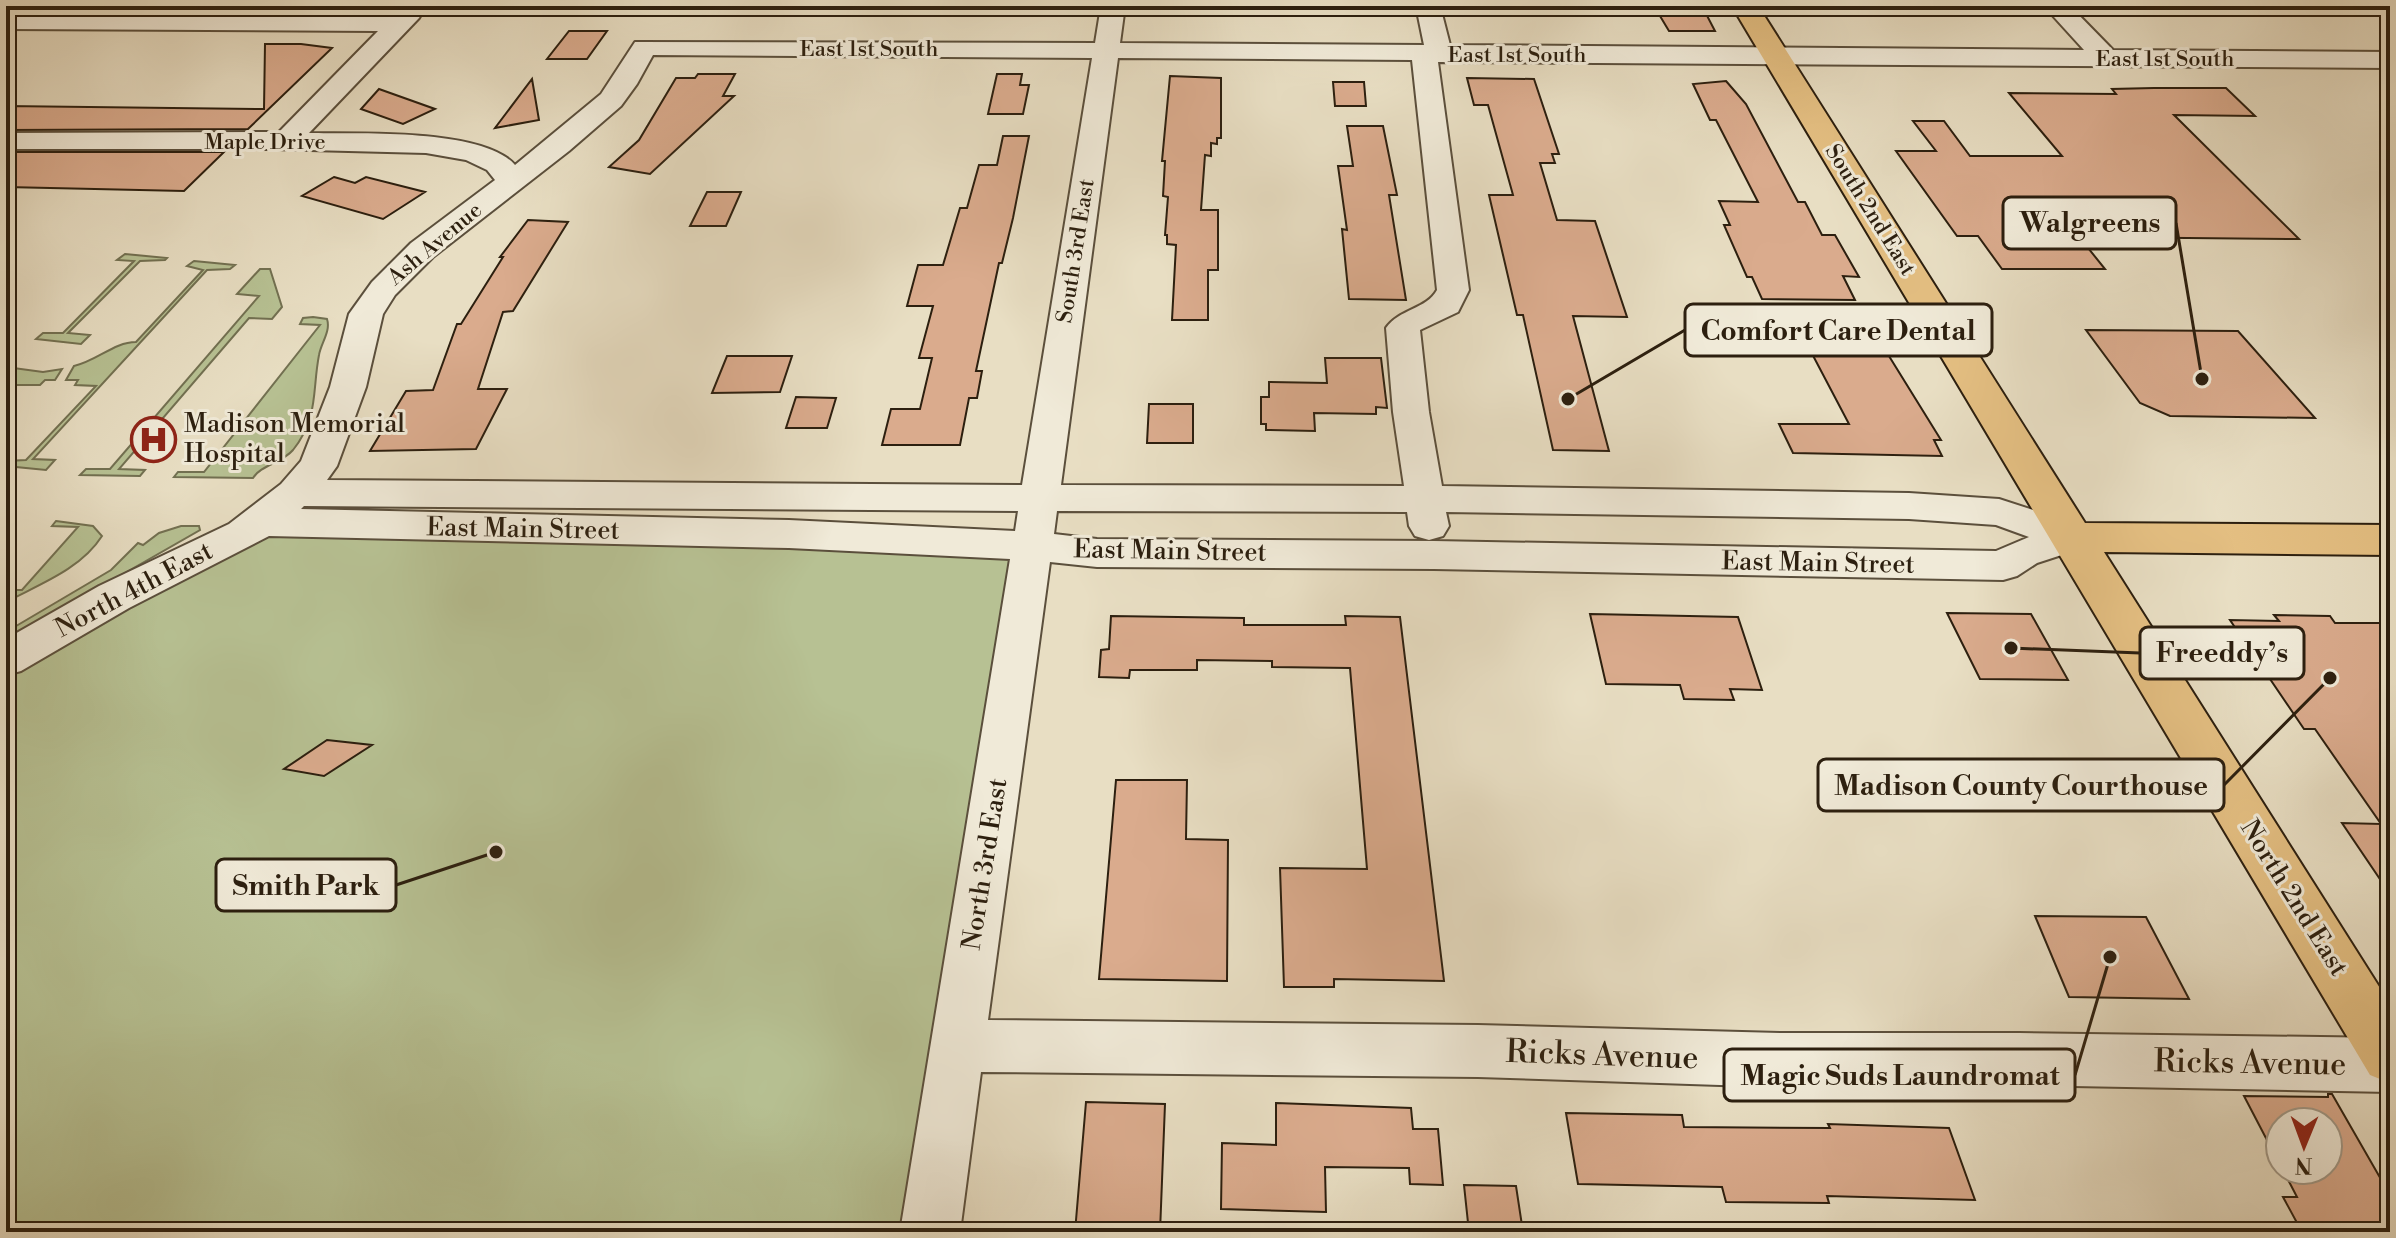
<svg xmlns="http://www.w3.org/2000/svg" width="2396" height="1238" font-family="'Libre Bodoni',serif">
<rect width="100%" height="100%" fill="#e8dec3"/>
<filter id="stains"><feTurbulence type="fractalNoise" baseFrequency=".0025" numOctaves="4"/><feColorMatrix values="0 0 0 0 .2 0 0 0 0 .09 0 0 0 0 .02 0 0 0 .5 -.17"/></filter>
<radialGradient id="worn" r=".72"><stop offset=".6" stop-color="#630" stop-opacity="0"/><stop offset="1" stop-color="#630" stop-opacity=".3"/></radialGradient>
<!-- green -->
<path fill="#b7c193" stroke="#727051" stroke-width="2" d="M 125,254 L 167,258 L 165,260 L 140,261 L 68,333 L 90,335 L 81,344 L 36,339 L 43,333 L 63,333 L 134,261 L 117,260 Z
M 194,261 L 235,265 L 230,269 L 207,270 L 33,459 L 55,460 L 46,470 L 6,466 L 6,461 L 26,460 L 96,386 L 75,385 L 78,380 L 66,380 L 74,366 C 97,361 114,342 136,342 L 203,270 L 187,266 Z
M 260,269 L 270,269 L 282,307 L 272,319 L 249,318 L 119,469 L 145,470 L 140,476 L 80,475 L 86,469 L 110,469 L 259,296 L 237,294 Z
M 313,317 L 327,319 C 331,331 321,343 319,355 C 312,391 319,417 293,450 C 282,463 261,465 253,478 L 174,477 L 178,472 L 204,472 L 320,325 L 300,324 L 303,318 Z
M 6,367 L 43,372 L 62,369 L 55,380 L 45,380 L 40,385 L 16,385 L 6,395 Z
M 56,521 L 93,526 L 102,536 C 81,569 40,584 6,602 L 6,590 L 22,590 L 78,527 L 52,526 Z
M 181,526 L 199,526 L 200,530 L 6,641 L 6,632 L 111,570 L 138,543 L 143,545 L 159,533 Z
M 268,528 L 1032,546 L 930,1232 L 6,1232 L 6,659 Z"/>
<!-- building -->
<path fill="#daab8d" stroke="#2c1f0f" stroke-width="2" d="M 1654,6 L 1702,6 L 1715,31 L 1669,31 Z
M 569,31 L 607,31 L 587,59 L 547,59 Z
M 265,44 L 301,44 L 332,48 L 248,129 L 6,130 L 6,106 L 264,109 Z
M 698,74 L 735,74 L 723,96 L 734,96 L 650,174 L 609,167 L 639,140 L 676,78 L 695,78 Z
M 997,74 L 1022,74 L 1020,85 L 1029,85 L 1023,114 L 988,114 Z
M 1170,76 L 1221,78 L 1221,138 L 1217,138 L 1217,144 L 1211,143 L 1211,156 L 1205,155 L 1201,210 L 1218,210 L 1218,270 L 1208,270 L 1208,320 L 1172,320 L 1176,245 L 1167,244 L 1167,235 L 1165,235 L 1168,197 L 1163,196 L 1165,161 L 1162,161 Z
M 1467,78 L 1534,79 L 1559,154 L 1552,154 L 1555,163 L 1540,163 L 1557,220 L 1595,221 L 1627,317 L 1573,316 L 1609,451 L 1553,450 L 1523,315 L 1517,315 L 1489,195 L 1513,195 L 1488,105 L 1474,105 Z
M 532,79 L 539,120 L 495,128 Z
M 1726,81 L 1746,104 L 1798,202 L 1805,202 L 1822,235 L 1835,235 L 1859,277 L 1843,276 L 1855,300 L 1762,299 L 1752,277 L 1747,277 L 1724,225 L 1730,225 L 1719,201 L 1758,202 L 1716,120 L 1710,120 L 1693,84 Z
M 1333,82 L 1364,82 L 1366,106 L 1335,106 Z
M 2154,88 L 2226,88 L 2255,116 L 2174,115 L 2299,239 L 2086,237 L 2080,238 L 2105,269 L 2002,269 L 1978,236 L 1957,236 L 1896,151 L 1936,151 L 1913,121 L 1944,121 L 1970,156 L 2062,156 L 2009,93 L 2116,94 L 2112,89 Z
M 379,89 L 435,109 L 403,124 L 361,109 Z
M 1347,126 L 1383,126 L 1397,195 L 1389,195 L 1406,300 L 1349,299 L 1342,229 L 1347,230 L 1338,166 L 1353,166 Z
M 1003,136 L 1029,136 L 1013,218 L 1002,263 L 999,263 L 976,371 L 982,371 L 977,398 L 969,398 L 960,445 L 882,445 L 891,409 L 920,409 L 932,358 L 919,358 L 933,306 L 907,306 L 918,265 L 943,265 L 960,208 L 967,208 L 979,165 L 997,165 Z
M 6,152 L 224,152 L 184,191 L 6,187 Z
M 334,177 L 355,183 L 366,177 L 425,192 L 383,219 L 302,196 Z
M 707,192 L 741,192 L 726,226 L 690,226 Z
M 528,220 L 568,222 L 513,311 L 503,312 L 478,389 L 507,389 L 476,449 L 370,451 L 406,391 L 433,390 L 457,324 L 461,324 L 503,257 L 500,257 Z
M 2086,330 L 2238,331 L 2315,418 L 2170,416 L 2140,403 Z
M 1809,348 L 1884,348 L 1941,440 L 1934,440 L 1942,456 L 1793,453 L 1779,424 L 1849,424 Z
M 727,356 L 792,356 L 780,392 L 712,393 Z
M 1325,358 L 1381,358 L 1387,408 L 1376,407 L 1376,414 L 1314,413 L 1315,431 L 1266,430 L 1266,424 L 1261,424 L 1261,397 L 1269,397 L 1269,382 L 1327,383 Z
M 796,397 L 836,398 L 827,428 L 786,428 Z
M 1149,404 L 1193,404 L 1193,443 L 1147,443 Z
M 1947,613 L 2031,614 L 2068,680 L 1980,679 Z
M 1590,614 L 1738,617 L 1762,690 L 1730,689 L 1734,700 L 1684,699 L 1680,685 L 1606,684 Z
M 2274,615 L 2330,616 L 2335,623 L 2390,623 L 2390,894 L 2342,823 L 2381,824 L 2315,729 L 2304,729 L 2230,620 L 2279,621 Z
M 1111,616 L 1244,618 L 1244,625 L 1346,625 L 1345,616 L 1400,617 L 1444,981 L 1334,979 L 1334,987 L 1284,987 L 1280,868 L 1367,869 L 1350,668 L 1272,667 L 1272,661 L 1197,660 L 1197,670 L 1130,670 L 1129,678 L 1099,677 L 1101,650 L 1109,649 Z
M 327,740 L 372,745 L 324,776 L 284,769 Z
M 1116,780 L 1187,780 L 1186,839 L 1228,840 L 1227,981 L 1099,979 Z
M 2035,916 L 2146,917 L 2189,999 L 2069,997 Z
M 2328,1094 L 2332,1094 L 2390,1195 L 2390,1232 L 2302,1232 L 2283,1197 L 2297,1197 L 2283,1170 L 2328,1170 L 2328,1122 L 2280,1122 L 2280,1165 L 2244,1096 L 2328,1097 Z
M 1086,1102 L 1165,1104 L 1160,1232 L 1075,1232 Z
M 1276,1103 L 1411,1108 L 1413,1129 L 1438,1129 L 1443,1185 L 1410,1184 L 1409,1168 L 1325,1167 L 1326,1212 L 1221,1209 L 1222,1143 L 1276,1145 Z
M 1566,1113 L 1682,1115 L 1684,1127 L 1830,1128 L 1828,1124 L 1949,1128 L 1975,1200 L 1827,1196 L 1829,1203 L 1726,1202 L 1722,1187 L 1578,1184 Z
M 1464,1185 L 1516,1186 L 1523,1232 L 1469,1232 Z"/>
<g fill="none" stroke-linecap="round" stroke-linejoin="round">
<defs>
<path id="minor" d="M 411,6 L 419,8 L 422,13 L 419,18 L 309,133 C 357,134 483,128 515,165 L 601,94 L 635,42 L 1095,43 L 1101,6 L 1125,6 L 1120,43 L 1424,45 L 1416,6 L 1440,6 L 1450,45 L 2084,50 L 2044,6 L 2070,6 L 2113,50 L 2390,52 L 2390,68 L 1438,62 L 1469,290 L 1458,312 L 1420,330 L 1429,412 L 1442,486 L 1909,493 L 1999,499 L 2086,527 L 2092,537 L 2086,547 L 2037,563 L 2017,576 L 2003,580 L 1434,569 L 1097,567 L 1050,562 L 988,1020 L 1478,1025 L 1782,1033 L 2019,1033 L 2390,1038 L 2390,1092 L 2019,1085 L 1782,1087 L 1478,1077 L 981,1072 L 960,1232 L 900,1232 L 1010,559 L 789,548 L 269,536 L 129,608 L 21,671 L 6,675 L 6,639 L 99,586 L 229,524 L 281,484 L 301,461 L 330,387 L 349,314 L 372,282 L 411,243 L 495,180 L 487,170 L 466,160 L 426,153 L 271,149 L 6,149 L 6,133 L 279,132 L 378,31 L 6,29 L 6,15 L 393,17 L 401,8 ZM 653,55 L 1092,58 L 1022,485 L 327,480 L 337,466 L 366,387 L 383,314 L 395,295 L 433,257 L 569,151 L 621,106 L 637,84 ZM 1118,58 L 1412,60 L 1437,290 C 1427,309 1399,309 1386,328 L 1393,412 L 1404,486 L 1061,485 ZM 304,506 L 1018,511 L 1015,531 L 789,520 L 301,509 ZM 1057,511 L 1407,512 L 1409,526 L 1415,536 L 1429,540 L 1443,536 L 1449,526 L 1446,512 L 1909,519 L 1996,525 L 2029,537 L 1996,551 L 1434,541 L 1097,539 L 1054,534 Z
M 2371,6 L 2390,6 L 2390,18 L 2381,16 Z"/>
<path id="major" d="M 1732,6 L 1758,6 L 2085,523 L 2390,525 L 2390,555 L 2104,552 L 2390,1004 L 2390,1083 L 2370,1075 Z"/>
</defs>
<!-- minor casing -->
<use href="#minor" stroke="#5b4f3c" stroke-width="4"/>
<!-- major casing -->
<use href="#major" stroke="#2c1f0f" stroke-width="4"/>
<!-- minor -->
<use href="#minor" fill="#f0ead8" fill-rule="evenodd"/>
<!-- major -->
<use href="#major" fill="#e4bf82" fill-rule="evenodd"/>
</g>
<!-- icons -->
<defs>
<symbol id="hospital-ring" viewBox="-11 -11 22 22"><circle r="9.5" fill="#f0ead8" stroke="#8f2418" stroke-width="1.5"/><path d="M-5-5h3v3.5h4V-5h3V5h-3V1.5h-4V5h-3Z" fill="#8f2418"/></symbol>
</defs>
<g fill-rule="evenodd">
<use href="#hospital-ring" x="128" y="414" width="51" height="51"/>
</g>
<g text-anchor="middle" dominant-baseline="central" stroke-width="6" stroke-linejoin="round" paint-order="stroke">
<!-- far-street labels -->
<g font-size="22" fill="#2c1f0f" stroke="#f0ead8">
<text x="869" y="49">East 1st South</text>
<text x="1517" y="55">East 1st South</text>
<text x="2165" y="59">East 1st South</text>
<text x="265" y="142">Maple Drive</text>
<text transform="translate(1870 210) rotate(58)">South 2nd East</text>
<text transform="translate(435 244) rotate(-40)">Ash Avenue</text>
<text transform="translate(1076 251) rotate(-81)">South 3rd East</text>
</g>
<!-- poi labels -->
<g font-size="26" fill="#2c1f0f" stroke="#f0ead8" text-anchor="start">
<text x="184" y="424">Madison Memorial<tspan x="184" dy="30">Hospital</tspan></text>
</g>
<!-- street labels -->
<g font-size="26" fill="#2c1f0f" stroke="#f0ead8">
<text transform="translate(523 529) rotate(1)">East Main Street</text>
<text transform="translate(1170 551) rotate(1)">East Main Street</text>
<text transform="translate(1818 563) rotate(1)">East Main Street</text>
<text transform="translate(134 590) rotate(-28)">North 4th East</text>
<text transform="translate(985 864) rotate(-81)">North 3rd East</text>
<text transform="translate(2294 898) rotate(58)">North 2nd East</text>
</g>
<!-- near-street labels -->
<g font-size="32" fill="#2c1f0f" stroke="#f0ead8">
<text transform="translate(1602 1055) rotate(2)">Ricks Avenue</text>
<text transform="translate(2250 1063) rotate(1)">Ricks Avenue</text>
</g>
</g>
<!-- callouts -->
<path fill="none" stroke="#2c1f0f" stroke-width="3" d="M2202 379L2176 223M1568 399L1685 330M2011 648L2140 653M2330 678L2224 785M496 852L396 885M2110 957L2075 1075"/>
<g fill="#2c1f0f" stroke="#f0ead8" stroke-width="3">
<circle cx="2202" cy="379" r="8"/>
<circle cx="1568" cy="399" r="8"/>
<circle cx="2011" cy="648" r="8"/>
<circle cx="2330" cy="678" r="8"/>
<circle cx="496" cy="852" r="8"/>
<circle cx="2110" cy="957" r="8"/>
</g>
<g fill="#f0ead8" stroke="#2c1f0f" stroke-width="3">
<rect x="2003" y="197" width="173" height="52" rx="8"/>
<rect x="1685" y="304" width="307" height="52" rx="8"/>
<rect x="2140" y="627" width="164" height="52" rx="8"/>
<rect x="1818" y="759" width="406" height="52" rx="8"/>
<rect x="216" y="859" width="180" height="52" rx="8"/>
<rect x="1724" y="1049" width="351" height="52" rx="8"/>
</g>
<g font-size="28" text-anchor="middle" font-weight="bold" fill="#2c1f0f">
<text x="2090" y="232">Walgreens</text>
<text x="1838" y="340">Comfort Care Dental</text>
<text x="2222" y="662">Freeddy’s</text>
<text x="2021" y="795">Madison County Courthouse</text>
<text x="306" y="895">Smith Park</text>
<text x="1900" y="1085">Magic Suds Laundromat</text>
</g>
<!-- margin -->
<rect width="2396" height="1238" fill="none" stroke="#e8dec3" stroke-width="32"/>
<rect x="8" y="8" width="2380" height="1222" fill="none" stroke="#2c1f0f" stroke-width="4"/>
<rect x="16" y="16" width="2364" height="1206" fill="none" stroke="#2c1f0f" stroke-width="2"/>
<!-- north arrow -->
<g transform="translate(2304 1146) rotate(181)"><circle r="38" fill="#f0ead8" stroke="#a29988" stroke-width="2"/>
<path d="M0-6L14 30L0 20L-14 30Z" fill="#8f2418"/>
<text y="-12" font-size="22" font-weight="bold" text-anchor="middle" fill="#2c1f0f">N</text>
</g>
<rect width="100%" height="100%" filter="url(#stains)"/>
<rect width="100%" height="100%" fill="url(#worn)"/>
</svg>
